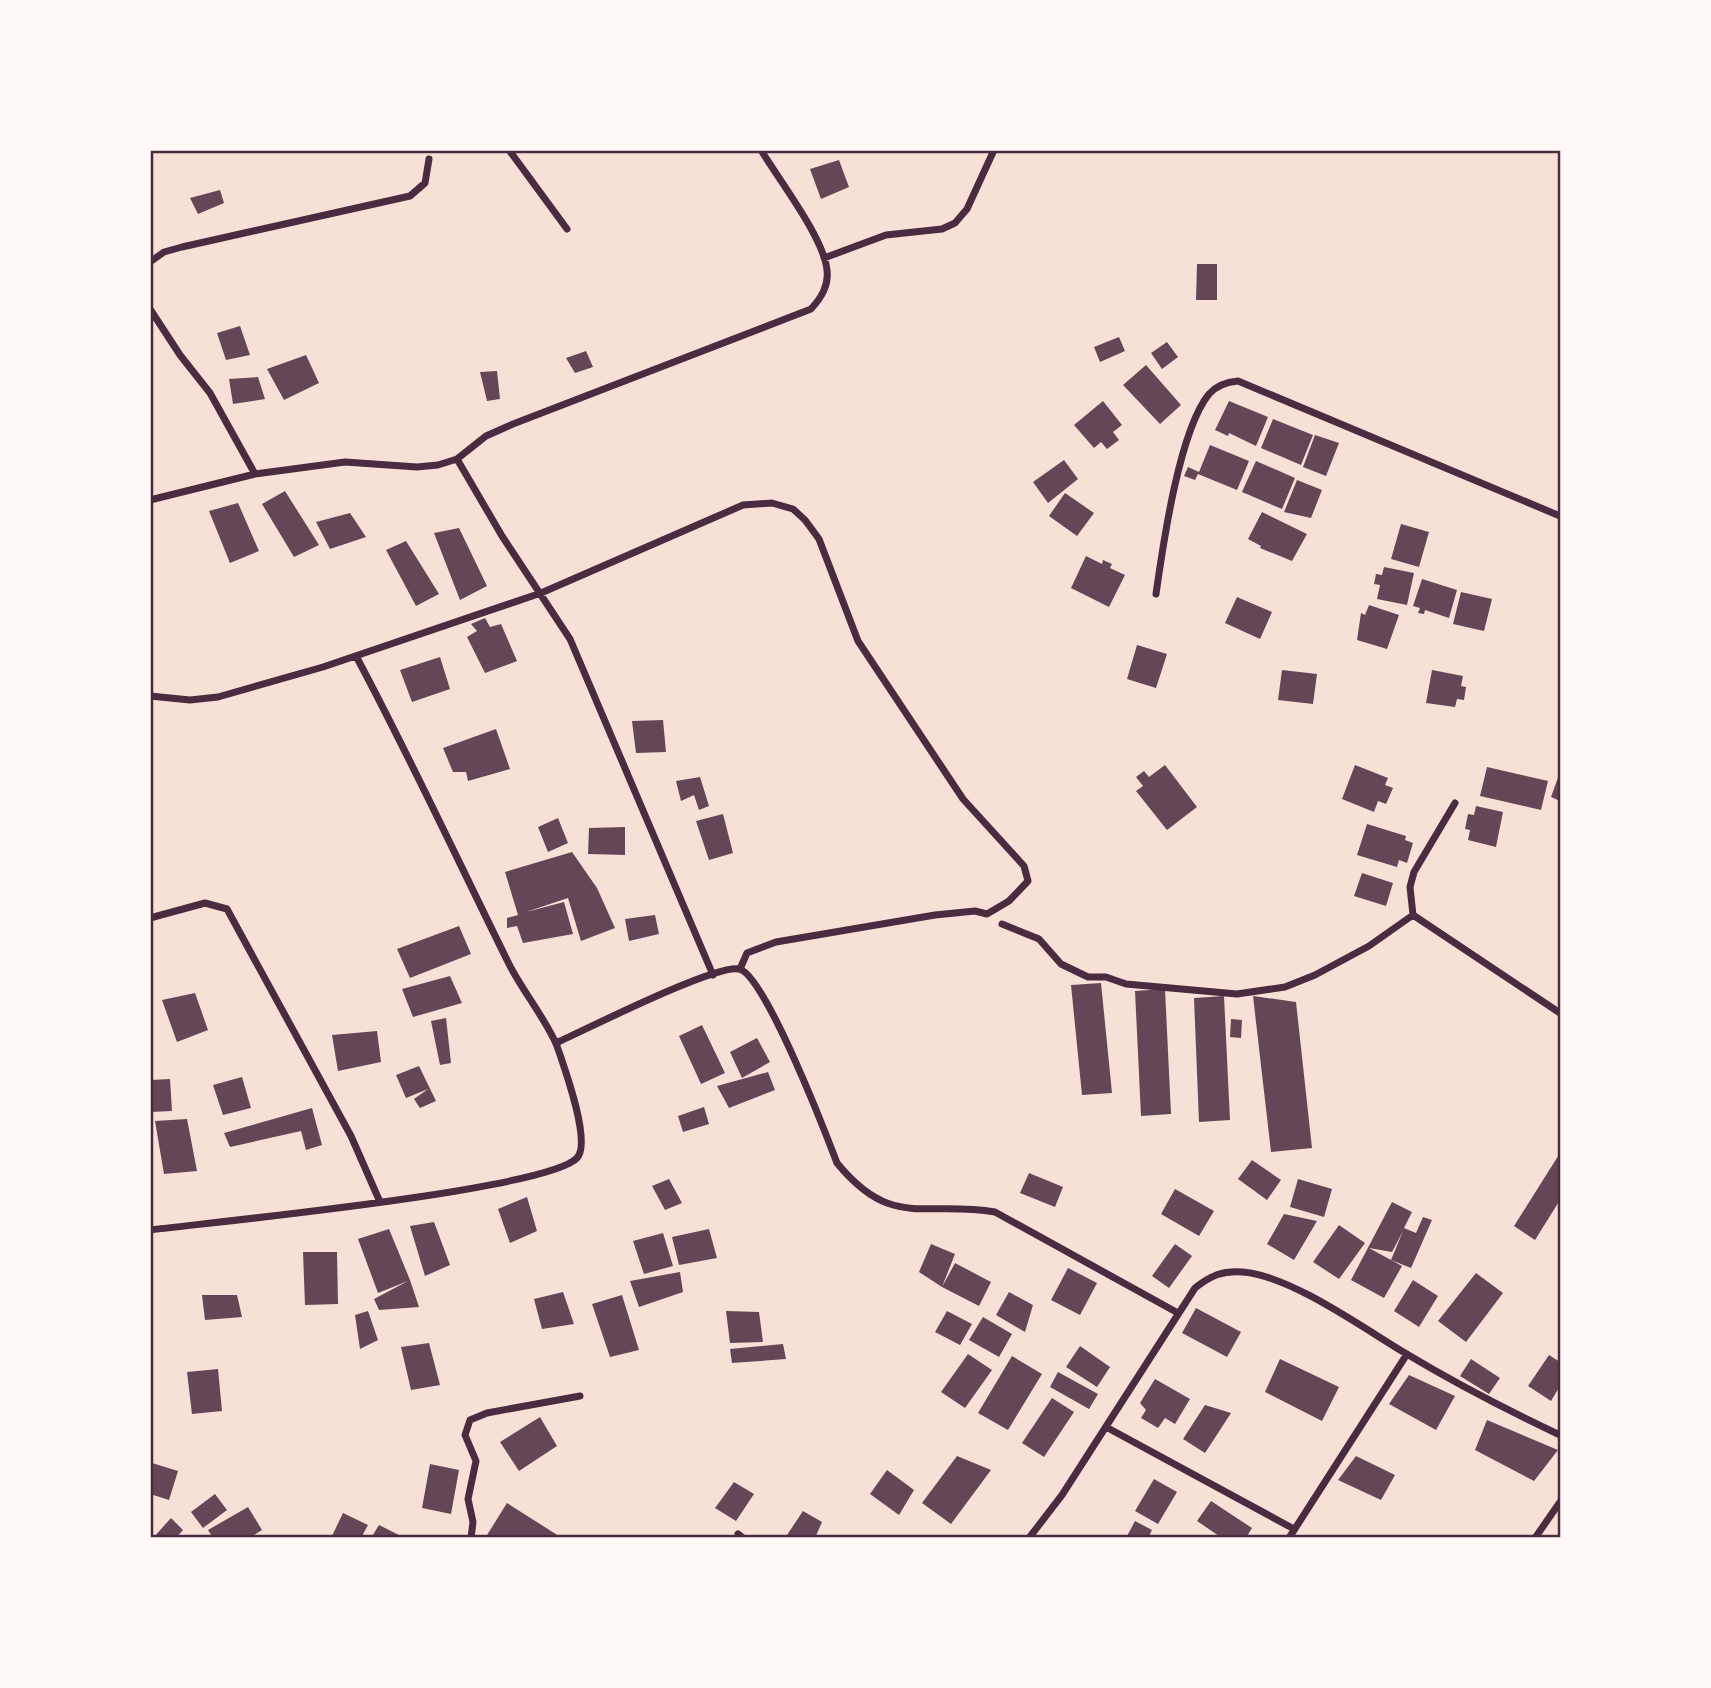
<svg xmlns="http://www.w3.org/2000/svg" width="1711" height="1688" font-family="'Asap Condensed',sans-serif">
<rect width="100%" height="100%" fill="#f7e1d7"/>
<!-- building -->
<path fill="#644757" d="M 839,160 L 849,187 L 821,199 L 810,169 Z
M 220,190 L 224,203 L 198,214 L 190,198 Z
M 1197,264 L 1217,264 L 1217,300 L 1196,300 Z
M 240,326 L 250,355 L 226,360 L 217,333 Z
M 1119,337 L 1125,351 L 1100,362 L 1094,347 Z
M 1167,342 L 1178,357 L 1162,369 L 1151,353 Z
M 586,351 L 593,367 L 575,373 L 566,358 Z
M 306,355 L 319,383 L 284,400 L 267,369 Z
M 1146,365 L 1181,405 L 1160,424 L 1123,385 Z
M 497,371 L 500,399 L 487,401 L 480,372 Z
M 258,377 L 265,399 L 233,404 L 229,379 Z
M 1103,401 L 1122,425 L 1113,432 L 1119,440 L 1107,449 L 1101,442 L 1094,448 L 1074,425 Z
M 1229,401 L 1268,417 L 1256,446 L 1229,433 L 1228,436 L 1215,430 Z
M 1273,419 L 1313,435 L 1301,465 L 1261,448 Z
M 1315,435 L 1339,443 L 1326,476 L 1303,467 Z
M 1210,445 L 1249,461 L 1237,490 L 1198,474 L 1195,480 L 1184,476 L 1188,467 L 1199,472 Z
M 1064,460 L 1078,479 L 1048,503 L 1033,482 Z
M 1256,461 L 1295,478 L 1282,509 L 1242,492 Z
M 1297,480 L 1322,490 L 1311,518 L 1284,512 Z
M 285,491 L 319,545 L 294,557 L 262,504 Z
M 1065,493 L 1094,513 L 1077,536 L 1049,516 Z
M 238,503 L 259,551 L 230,563 L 209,511 Z
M 1262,512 L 1307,534 L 1292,561 L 1260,548 L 1261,546 L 1248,539 Z
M 350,513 L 366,537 L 330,549 L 316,522 Z
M 1401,524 L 1429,532 L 1419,567 L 1391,559 Z
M 459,528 L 487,586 L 460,600 L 434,533 Z
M 406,541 L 439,594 L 416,606 L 386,550 Z
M 1086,556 L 1102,564 L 1103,560 L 1112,564 L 1110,568 L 1125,575 L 1109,607 L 1071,588 Z
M 1384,567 L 1414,573 L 1407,605 L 1377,599 L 1380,585 L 1374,584 L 1376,574 L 1382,575 Z
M 1422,579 L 1457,590 L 1449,618 L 1425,610 L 1424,614 L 1418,613 L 1420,608 L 1413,606 Z
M 1461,592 L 1492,599 L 1484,631 L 1453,624 Z
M 1237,597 L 1272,612 L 1260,639 L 1225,623 Z
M 1369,605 L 1399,615 L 1387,649 L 1357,640 L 1361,613 L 1365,615 Z
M 485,618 L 490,627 L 501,624 L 517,661 L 485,673 L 467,637 L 477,631 L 471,624 Z
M 1137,645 L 1167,654 L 1156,688 L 1127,679 Z
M 440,657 L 450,689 L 412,702 L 400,670 Z
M 1282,670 L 1317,674 L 1313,704 L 1278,700 Z
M 1432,670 L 1463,676 L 1461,686 L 1466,687 L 1464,700 L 1457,699 L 1455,707 L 1426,703 Z
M 663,720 L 666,752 L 636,753 L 632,721 Z
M 496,729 L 510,769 L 468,781 L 466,772 L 453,772 L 443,748 Z
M 1165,765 L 1197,807 L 1167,830 L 1136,791 L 1143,786 L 1136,777 L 1144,771 L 1149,777 Z
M 1355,765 L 1388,778 L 1385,785 L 1393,788 L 1386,804 L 1378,801 L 1374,812 L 1342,799 Z
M 1487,767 L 1548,781 L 1541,810 L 1480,796 Z
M 1560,772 L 1560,801 L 1551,797 Z
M 700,777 L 709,806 L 699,810 L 694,795 L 681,801 L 676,781 Z
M 1476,806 L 1503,812 L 1496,847 L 1468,840 L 1470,830 L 1465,829 L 1468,814 L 1474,815 Z
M 723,814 L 733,853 L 709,860 L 696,821 Z
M 558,818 L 568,843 L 548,852 L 538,827 Z
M 1367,824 L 1406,836 L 1405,840 L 1413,843 L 1407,863 L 1399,860 L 1397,867 L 1357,855 Z
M 625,827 L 625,855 L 588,854 L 589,828 Z
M 572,852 L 597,888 L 615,928 L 581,941 L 568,898 L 526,912 L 564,902 L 573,934 L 523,943 L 517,926 L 507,928 L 507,918 L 518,915 L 505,872 Z
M 1362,873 L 1393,883 L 1386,906 L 1354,896 Z
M 655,915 L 659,934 L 629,941 L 625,919 Z
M 459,926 L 471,954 L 410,978 L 397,949 Z
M 450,976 L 462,1003 L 413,1017 L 402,989 Z
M 1101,983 L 1112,1093 L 1082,1095 L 1071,985 Z
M 1165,989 L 1171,1114 L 1141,1116 L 1135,991 Z
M 195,993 L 208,1030 L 177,1042 L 162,1000 Z
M 1224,996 L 1230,1120 L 1199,1122 L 1194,998 Z
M 1253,996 L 1296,1002 L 1312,1148 L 1271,1152 Z
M 446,1018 L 451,1063 L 440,1065 L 431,1021 Z
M 1231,1019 L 1242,1020 L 1241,1038 L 1230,1037 Z
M 702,1025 L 725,1073 L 701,1084 L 679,1036 Z
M 377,1031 L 381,1062 L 338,1071 L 332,1035 Z
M 757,1038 L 770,1062 L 742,1078 L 730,1052 Z
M 419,1066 L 436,1101 L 420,1108 L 414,1099 L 428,1089 L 406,1098 L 396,1075 Z
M 768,1072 L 775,1090 L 729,1108 L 717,1086 Z
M 242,1077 L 251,1108 L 223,1115 L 213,1085 Z
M 170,1079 L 172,1111 L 150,1112 L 150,1080 Z
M 704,1107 L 709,1124 L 683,1132 L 678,1116 Z
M 312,1108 L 322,1145 L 306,1150 L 301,1131 L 230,1147 L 224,1133 Z
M 187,1119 L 197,1171 L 164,1174 L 155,1121 Z
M 1560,1153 L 1560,1200 L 1535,1240 L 1514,1226 Z
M 1252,1160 L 1281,1180 L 1267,1200 L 1238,1179 Z
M 1029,1173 L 1063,1187 L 1055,1207 L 1020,1193 Z
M 669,1179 L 682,1203 L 665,1210 L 652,1186 Z
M 1298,1179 L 1332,1189 L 1324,1217 L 1290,1207 Z
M 1175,1189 L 1214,1211 L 1199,1236 L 1161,1214 Z
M 527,1197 L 537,1231 L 510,1243 L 498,1209 Z
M 1392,1202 L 1412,1212 L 1404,1228 L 1416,1233 L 1423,1217 L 1432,1220 L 1411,1268 L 1391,1260 L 1403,1231 L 1392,1252 L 1369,1248 L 1402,1266 L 1384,1298 L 1351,1280 Z
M 1284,1214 L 1317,1221 L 1294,1260 L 1267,1244 Z
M 434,1222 L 450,1265 L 425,1276 L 410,1226 Z
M 1339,1225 L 1365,1243 L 1339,1279 L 1313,1262 Z
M 389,1229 L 410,1280 L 419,1307 L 379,1310 L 374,1299 L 408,1281 L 378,1293 L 358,1239 Z
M 709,1229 L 717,1258 L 679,1265 L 672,1237 Z
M 663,1233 L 673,1266 L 644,1274 L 633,1241 Z
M 931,1244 L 955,1254 L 942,1287 L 919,1272 Z
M 1175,1244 L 1192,1256 L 1169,1288 L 1152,1276 Z
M 303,1252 L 337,1252 L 338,1304 L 305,1305 Z
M 955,1263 L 991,1282 L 979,1306 L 942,1287 Z
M 1068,1268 L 1097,1283 L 1080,1315 L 1051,1300 Z
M 680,1272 L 683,1292 L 639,1307 L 630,1281 Z
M 1476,1273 L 1503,1293 L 1466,1342 L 1438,1321 Z
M 1413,1280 L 1438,1296 L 1419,1327 L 1394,1311 Z
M 563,1292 L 574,1324 L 542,1329 L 534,1299 Z
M 1009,1292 L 1033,1305 L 1025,1332 L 996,1315 Z
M 202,1295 L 237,1295 L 242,1317 L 205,1320 Z
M 622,1295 L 639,1350 L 610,1357 L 592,1304 Z
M 1196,1308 L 1241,1332 L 1227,1357 L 1182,1333 Z
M 368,1311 L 378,1340 L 360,1349 L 355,1315 Z
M 726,1311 L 759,1312 L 763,1342 L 730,1343 Z
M 947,1311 L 972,1324 L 960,1345 L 935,1332 Z
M 983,1317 L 1012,1334 L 999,1357 L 969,1340 Z
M 429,1343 L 440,1385 L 411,1390 L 401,1347 Z
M 783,1344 L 786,1359 L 732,1363 L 730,1349 Z
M 1080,1346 L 1110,1367 L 1097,1387 L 1066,1367 Z
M 968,1354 L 992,1370 L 965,1408 L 941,1392 Z
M 1549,1355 L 1560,1362 L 1560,1386 L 1551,1401 L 1528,1386 Z
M 1012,1356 L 1042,1374 L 1008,1430 L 978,1413 Z
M 1280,1359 L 1339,1387 L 1322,1421 L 1265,1392 Z
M 1471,1359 L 1500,1378 L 1489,1394 L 1460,1376 Z
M 218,1369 L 222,1411 L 192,1414 L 187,1372 Z
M 1058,1372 L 1098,1394 L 1089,1409 L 1050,1387 Z
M 1409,1375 L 1455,1396 L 1436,1430 L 1389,1404 Z
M 1155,1379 L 1190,1399 L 1175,1424 L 1165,1418 L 1158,1428 L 1141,1418 L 1146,1410 L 1140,1403 Z
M 1052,1398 L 1074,1412 L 1044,1457 L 1022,1443 Z
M 1205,1405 L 1231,1413 L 1205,1453 L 1183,1439 Z
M 540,1417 L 557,1446 L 519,1471 L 500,1442 Z
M 1487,1420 L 1558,1450 L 1534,1481 L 1475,1450 Z
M 957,1456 L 991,1470 L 951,1524 L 922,1503 Z
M 1356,1456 L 1395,1475 L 1381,1500 L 1338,1480 Z
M 152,1463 L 178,1471 L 169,1500 L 150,1494 Z
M 430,1464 L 459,1470 L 451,1514 L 422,1508 Z
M 887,1470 L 914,1490 L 899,1515 L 870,1494 Z
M 1154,1479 L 1177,1492 L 1158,1524 L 1135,1511 Z
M 734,1482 L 754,1494 L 736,1521 L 715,1508 Z
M 215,1494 L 227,1510 L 203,1528 L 191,1512 Z
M 1211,1501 L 1252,1528 L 1246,1538 L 1222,1538 L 1197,1521 Z
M 507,1503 L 562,1538 L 491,1538 L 487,1535 Z
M 248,1507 L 262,1530 L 249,1538 L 213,1538 L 208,1530 Z
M 803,1511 L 822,1522 L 815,1538 L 785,1538 Z
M 343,1513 L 368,1525 L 361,1538 L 331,1538 Z
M 171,1518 L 183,1530 L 176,1538 L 153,1538 Z
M 1135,1521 L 1152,1530 L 1148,1538 L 1126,1538 Z
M 379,1525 L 405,1538 L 371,1538 Z"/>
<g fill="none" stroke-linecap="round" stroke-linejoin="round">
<!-- minor -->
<path stroke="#4a2c40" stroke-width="7" d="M 509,150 L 567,229
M 824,258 L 886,235 L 942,229 L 955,223 L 967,209 L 994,150
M 150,262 L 164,252 L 182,247 L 410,196 L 425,183 L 429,159
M 150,309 L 180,355 L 210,393 L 255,474
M 457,459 L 502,536 L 570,639 L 713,975
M 150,500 L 255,474 L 345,462 L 417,467 L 438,465 L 457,459 L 486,436 L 513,424 L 811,309 C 821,298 829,286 827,270 C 824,238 779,180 761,150
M 1156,594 C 1163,545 1179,431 1209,394 C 1217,385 1226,382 1238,381 L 1560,516
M 150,696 L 190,700 L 218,697 L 323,667 L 541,593 L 743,505 L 772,503 L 793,509 L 805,520 L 819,539 L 858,641 L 963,799 L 1024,866 L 1028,881 L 1009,901 L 987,914 L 975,911 L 935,915 L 776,942 L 747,953 L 740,969
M 1413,915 L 1410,887 L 1414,872 L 1455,803
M 150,918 L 205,903 L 227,909 L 351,1136 L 380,1202
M 1002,924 L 1039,939 L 1061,964 L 1088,977 L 1106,977 L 1126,984 L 1237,994 L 1285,987 L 1315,975 L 1369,946 L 1413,915 L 1560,1013
M 556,1043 C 585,1030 715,964 739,969 C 764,973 826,1134 837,1163 C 892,1230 923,1200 995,1212 L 1178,1313
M 150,1230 C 213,1222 547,1190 577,1158 C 592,1142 564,1067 557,1046 C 547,1021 522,990 509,964 C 458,861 410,757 356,656
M 1106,1427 L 1294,1529
M 738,1534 L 743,1538
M 471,1538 L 473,1522 L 468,1499 L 476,1461 L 465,1435 L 470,1420 L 487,1413 L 580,1396
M 1029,1538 L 1062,1495 L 1195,1288 C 1210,1276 1223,1270 1243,1272 C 1291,1276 1363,1328 1405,1353 C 1455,1383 1507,1410 1560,1435
M 1289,1538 L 1407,1354
M 1535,1538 L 1560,1502"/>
</g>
<!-- border -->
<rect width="1711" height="1688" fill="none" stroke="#fffaf5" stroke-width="304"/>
<rect x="152" y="152" width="1407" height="1384" fill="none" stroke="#4a2c40" stroke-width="2.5"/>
</svg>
